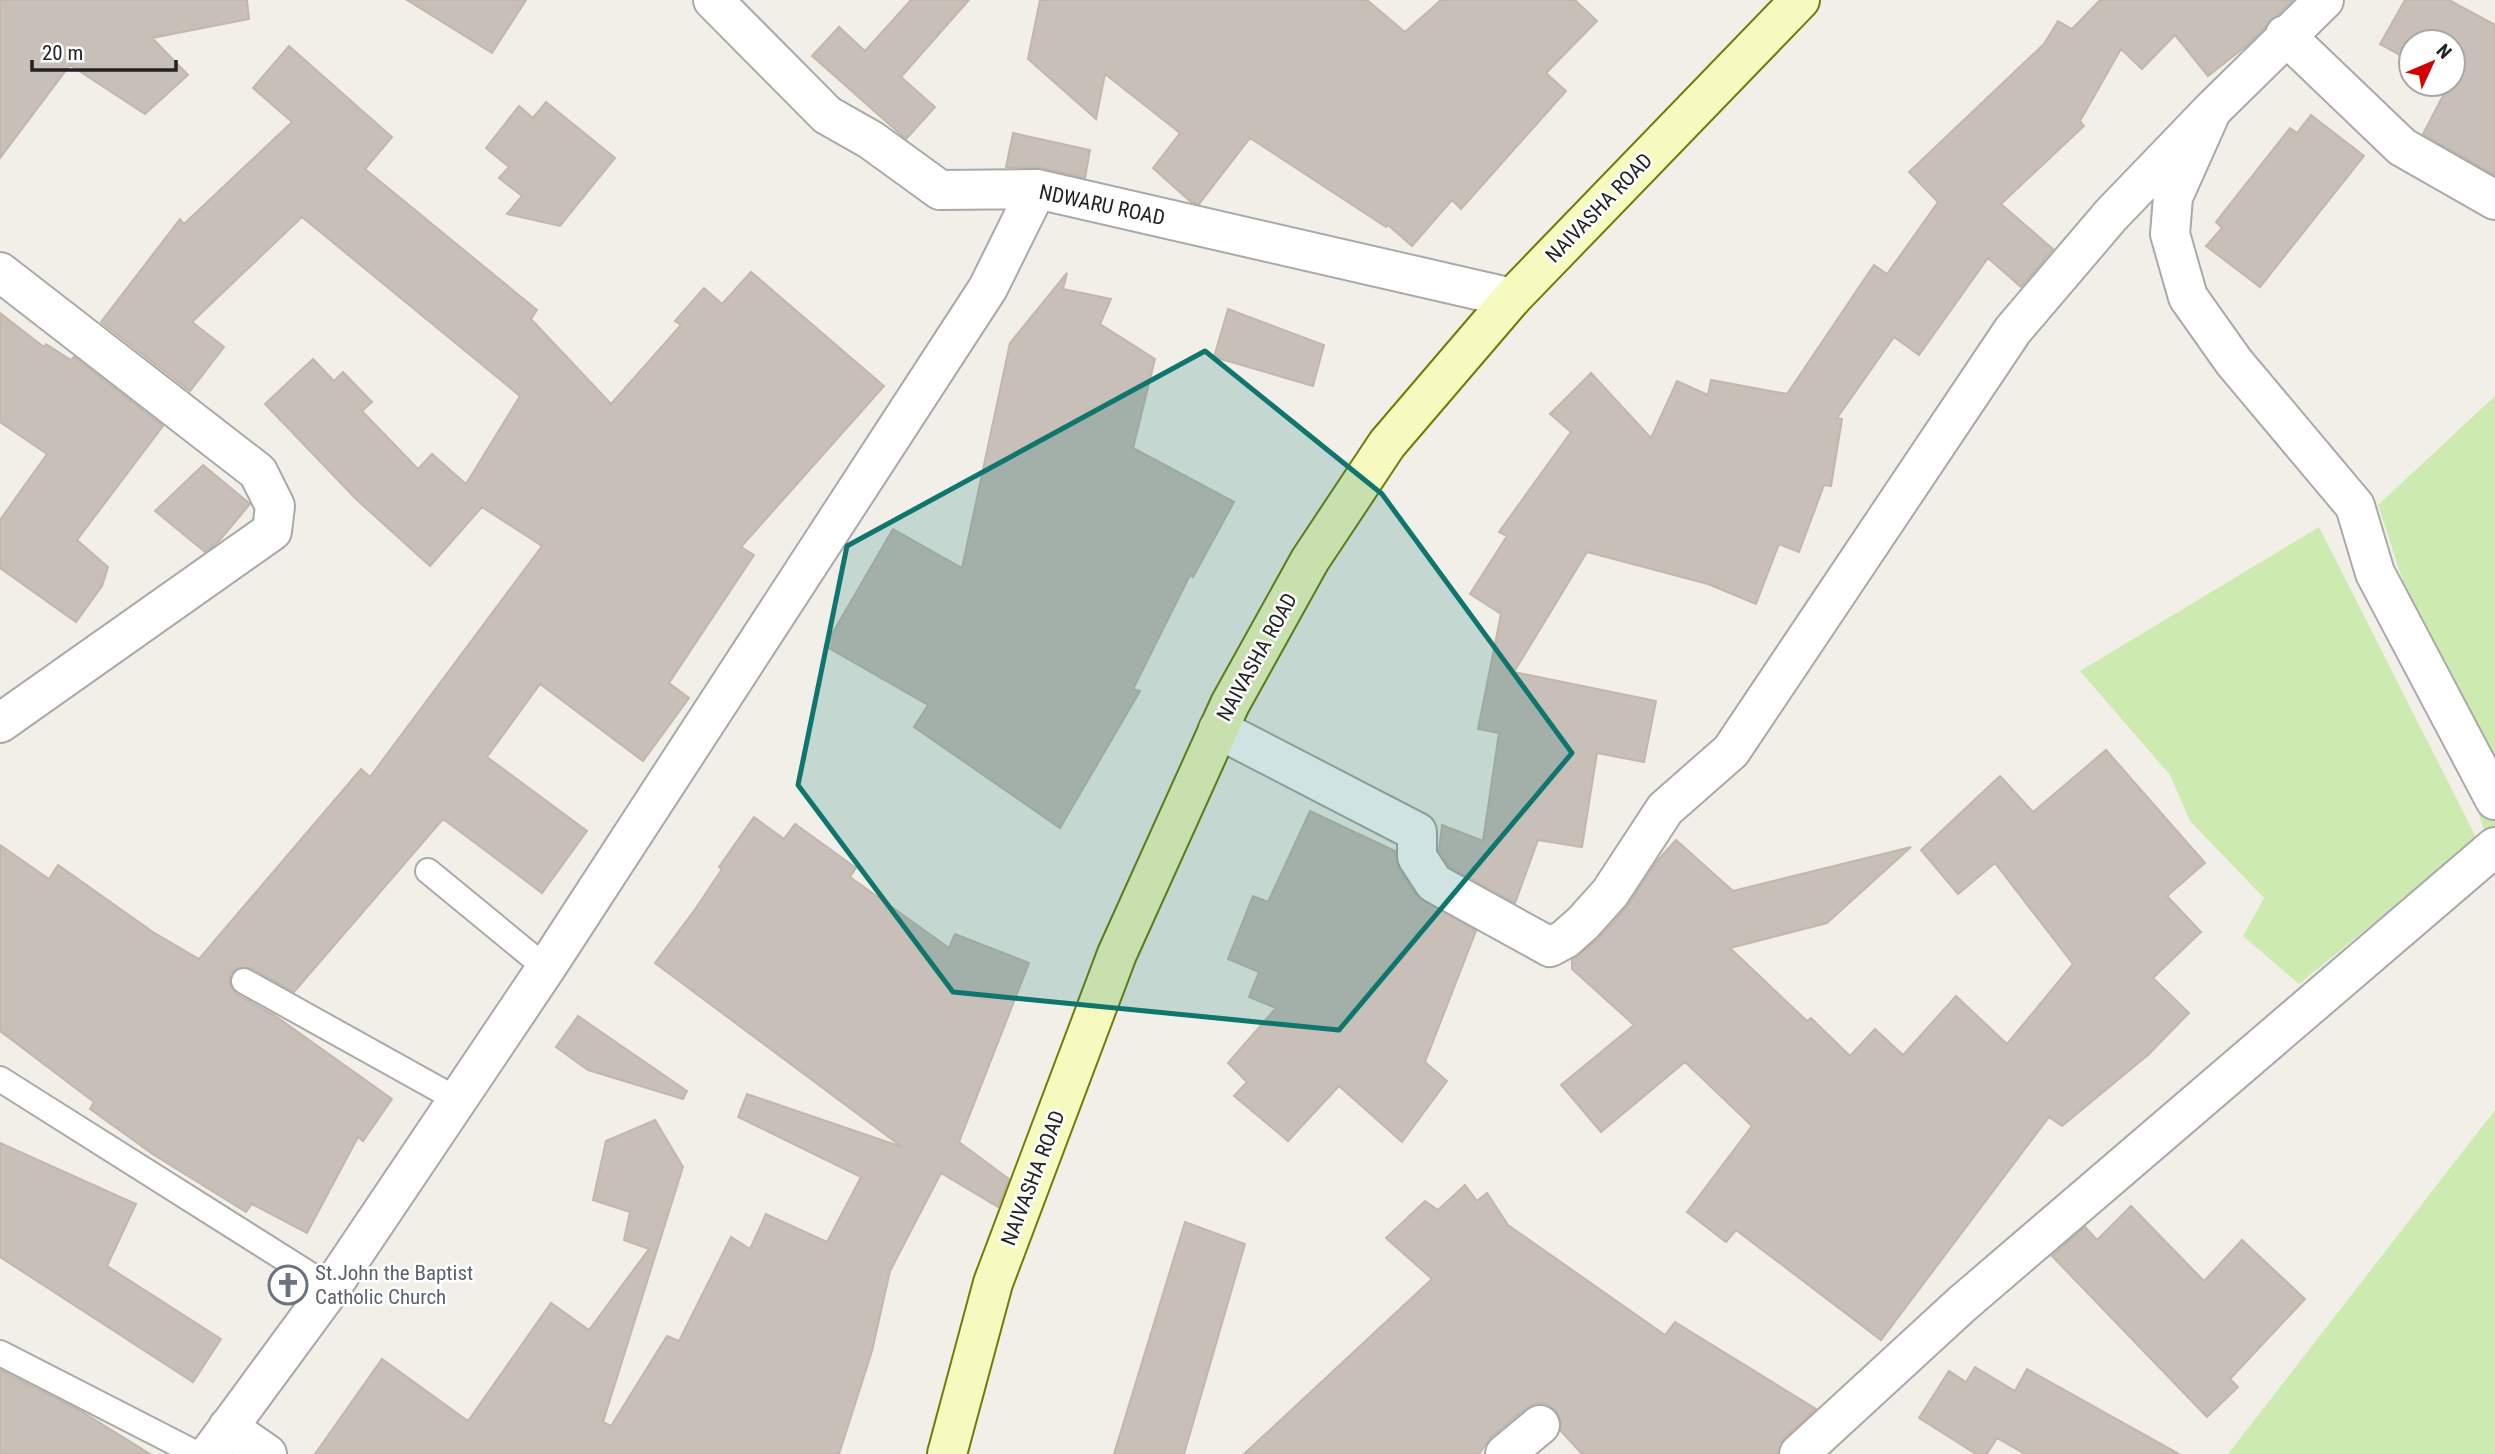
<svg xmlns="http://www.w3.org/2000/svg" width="2495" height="1454" font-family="'Roboto Condensed',sans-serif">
<rect width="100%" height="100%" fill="#f2efe9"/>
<!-- grass -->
<path fill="#cdebb0" d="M 2495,396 L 2495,864 L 2378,505 Z
M 2319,527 L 2477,839 L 2299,984 L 2243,936 L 2264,898 L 2190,821 L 2170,775 L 2080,671 Z
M 2495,1110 L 2495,1454 L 2228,1454 Z"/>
<!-- building -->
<path fill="#c7bfb8" stroke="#c4b6ab" stroke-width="2" d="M 0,0 L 247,0 L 249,19 L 152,38 L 188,75 L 145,114 L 70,65 L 0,158 Z
M 407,0 L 526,0 L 492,53 Z
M 911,0 L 969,0 L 901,77 L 935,107 L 906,139 L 812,56 L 839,27 L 865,51 Z
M 1040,0 L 1367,0 L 1405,32 L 1441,0 L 1575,0 L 1597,21 L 1546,73 L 1566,91 L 1461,209 L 1452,200 L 1412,246 L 1388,225 L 1386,227 L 1250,138 L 1199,204 L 1191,202 L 1153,168 L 1180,133 L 1105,74 L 1096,119 L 1028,59 Z
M 2100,0 L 2293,0 L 2246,46 L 2208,76 L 2175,35 L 2142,69 L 2121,49 L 2080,121 L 2084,126 L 2001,204 L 2053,249 L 2021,287 L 1988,258 L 1919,355 L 1894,337 L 1837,418 L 1842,419 L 1831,486 L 1824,485 L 1799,552 L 1779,544 L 1756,604 L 1708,584 L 1587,552 L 1514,672 L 1656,701 L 1644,762 L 1597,753 L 1582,847 L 1538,840 L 1515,903 L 1449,866 L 1439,850 L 1442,825 L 1483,841 L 1499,733 L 1478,729 L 1501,614 L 1470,594 L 1507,536 L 1499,532 L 1571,432 L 1550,414 L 1591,373 L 1651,438 L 1677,381 L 1708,395 L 1711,380 L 1787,394 L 1874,265 L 1887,274 L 1938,202 L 1909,172 L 2044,44 L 2058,21 L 2072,29 Z
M 2405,0 L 2449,0 L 2495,25 L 2495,175 L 2423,134 L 2449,84 L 2453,84 L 2453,42 L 2411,42 L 2411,61 L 2380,44 Z
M 289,46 L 392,137 L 365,169 L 537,310 L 531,319 L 611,404 L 681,325 L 675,321 L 704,288 L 722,304 L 751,272 L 884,386 L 741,547 L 754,555 L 669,683 L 689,698 L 643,761 L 540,684 L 487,757 L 587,831 L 542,893 L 443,819 L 294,992 L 251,968 L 237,968 L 231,973 L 229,982 L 236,994 L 274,1015 L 392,1099 L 363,1141 L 358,1137 L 307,1233 L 252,1204 L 246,1212 L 154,1155 L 90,1109 L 94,1102 L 0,1031 L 0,845 L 49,879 L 58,865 L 153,932 L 199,959 L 361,769 L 370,777 L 542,546 L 482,507 L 430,566 L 357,500 L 265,404 L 313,359 L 334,381 L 343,372 L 372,402 L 362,411 L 418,469 L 432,454 L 466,484 L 520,396 L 302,217 L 192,322 L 224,347 L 190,391 L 101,322 L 180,219 L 184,224 L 292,122 L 253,88 Z
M 546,102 L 615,158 L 560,226 L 507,214 L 522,196 L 499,178 L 509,167 L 486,148 L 519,106 L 533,118 Z
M 2311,115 L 2364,156 L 2260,287 L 2206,246 L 2222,228 L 2216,222 L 2290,128 L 2297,133 Z
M 1013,133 L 1090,150 L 1085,178 L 1042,168 L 1006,167 Z
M 1067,273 L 1063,289 L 1111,299 L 1100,324 L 1155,359 L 1133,448 L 1234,502 L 1193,577 L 1190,575 L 1133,689 L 1140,691 L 1060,828 L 914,727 L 928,705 L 825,646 L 893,529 L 962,568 L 1010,343 Z
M 1228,309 L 1324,345 L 1313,386 L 1214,357 Z
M 0,313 L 44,347 L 46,344 L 71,360 L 74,357 L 163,426 L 77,540 L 108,567 L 102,586 L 76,622 L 0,568 L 0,520 L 47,454 L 0,422 Z
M 203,465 L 250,504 L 219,541 L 205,552 L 155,511 Z
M 2106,750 L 2205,863 L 2167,896 L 2201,932 L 2153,978 L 2189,1013 L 2148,1055 L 2062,1126 L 2049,1117 L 1881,1340 L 1736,1230 L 1726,1242 L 1687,1212 L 1752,1126 L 1685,1062 L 1601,1132 L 1561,1085 L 1634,1025 L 1572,969 L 1572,960 L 1598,939 L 1626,908 L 1657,861 L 1676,840 L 1733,891 L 1911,847 L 1827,923 L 1730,948 L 1807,1021 L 1811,1018 L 1850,1056 L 1875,1029 L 1903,1055 L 1956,996 L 2007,1044 L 2073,964 L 1995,863 L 1958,894 L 1921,850 L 2000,776 L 2033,812 Z
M 1310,811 L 1395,851 L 1399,869 L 1416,895 L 1476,931 L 1425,1062 L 1447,1081 L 1402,1142 L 1339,1086 L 1288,1141 L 1234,1096 L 1247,1082 L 1228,1063 L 1276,1008 L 1249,997 L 1259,972 L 1228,959 L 1253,896 L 1268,902 Z
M 754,817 L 784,839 L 795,824 L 856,868 L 850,877 L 949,948 L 955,934 L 1029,963 L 959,1142 L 1009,1179 L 998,1207 L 941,1173 L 890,1271 L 872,1351 L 839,1454 L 315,1454 L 382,1359 L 468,1421 L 551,1303 L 589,1330 L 649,1249 L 624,1240 L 630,1212 L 593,1200 L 606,1141 L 655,1120 L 683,1167 L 603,1422 L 611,1426 L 667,1336 L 679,1341 L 731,1237 L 750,1249 L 766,1214 L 827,1242 L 861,1177 L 738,1117 L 747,1094 L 902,1147 L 655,963 L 696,908 L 722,869 L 719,867 Z
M 578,1016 L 687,1091 L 683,1099 L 588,1070 L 556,1047 Z
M 0,1143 L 136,1204 L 107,1266 L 221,1339 L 193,1382 L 0,1257 Z
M 1465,1185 L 1477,1201 L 1487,1193 L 1508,1225 L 1665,1335 L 1675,1322 L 1816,1409 L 1784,1438 L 1778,1454 L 1582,1454 L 1561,1431 L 1561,1421 L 1556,1411 L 1547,1404 L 1537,1403 L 1526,1408 L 1491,1437 L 1479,1454 L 1244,1454 L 1432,1279 L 1386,1238 L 1425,1201 L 1438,1210 Z
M 2131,1206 L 2204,1281 L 2242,1240 L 2305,1299 L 2230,1379 L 2238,1387 L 2207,1417 L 2052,1256 L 2085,1227 L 2097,1240 Z
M 1185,1222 L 1245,1244 L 1184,1454 L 1114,1454 Z
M 1975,1367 L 2015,1391 L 2027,1369 L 2179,1454 L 2025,1454 L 1997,1438 L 1987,1454 L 1976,1454 L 1919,1418 L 1949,1371 L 1966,1382 Z
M 0,1370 L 81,1411 L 150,1454 L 0,1454 Z"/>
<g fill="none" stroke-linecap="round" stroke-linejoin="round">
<defs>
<path id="lane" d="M 428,871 L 546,968
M 244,981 L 456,1099
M 0,1079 L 331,1288
M 0,1353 L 197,1454"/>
<path id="street" d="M 713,0 L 827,115 L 871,140 L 940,190 L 1037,189 L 1512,298
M 2324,0 L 2212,110 L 2173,197 L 2170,234 L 2188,297 L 2234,362 L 2355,506 L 2375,573 L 2495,800
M 2285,35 L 2402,147 L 2495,200
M 0,272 L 258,472 L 275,506 L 272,531 L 0,723
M 1218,729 L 1417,832 L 1417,857 L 1434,883 L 1550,947 L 1565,939 L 1583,923 L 1610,893 L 1665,809 L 1731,751 L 2013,330 L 2111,215 L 2212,110
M 228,1427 L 267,1454
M 209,1454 L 331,1288 L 546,968 L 988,288 L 1037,189
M 1505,1454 L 1540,1425
M 1799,1454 L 1962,1304 L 2495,847"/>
<path id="secondary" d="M 947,1454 L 993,1283 L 1117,954 L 1230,704 L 1310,560 L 1387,444 L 1512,298 L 1800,0"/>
</defs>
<!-- lane casing -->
<use href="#lane" stroke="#a9a9a9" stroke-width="28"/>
<!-- street casing -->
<use href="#street" stroke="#a9a9a9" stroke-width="42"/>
<!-- secondary casing -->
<use href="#secondary" stroke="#707d05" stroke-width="42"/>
<!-- lane -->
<use href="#lane" stroke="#fff" stroke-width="24"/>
<!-- street -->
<use href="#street" stroke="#fff" stroke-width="38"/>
<!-- secondary -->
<use href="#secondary" stroke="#f7fabf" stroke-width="38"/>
</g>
<!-- marked area -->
<path fill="#0f766e" fill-opacity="0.2" stroke="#0f766e" stroke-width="5" stroke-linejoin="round" d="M 1205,351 L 1382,494 L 1572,753 L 1339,1030 L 953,992 L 798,785 L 847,546 Z"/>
<!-- icons -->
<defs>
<symbol id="church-ring" viewBox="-11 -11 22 22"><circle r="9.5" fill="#fff" stroke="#6b7280" stroke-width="1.5"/><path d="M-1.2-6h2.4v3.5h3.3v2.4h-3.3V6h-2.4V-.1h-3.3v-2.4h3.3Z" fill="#6b7280"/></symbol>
</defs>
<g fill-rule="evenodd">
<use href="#church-ring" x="266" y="1263" width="44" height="44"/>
</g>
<g text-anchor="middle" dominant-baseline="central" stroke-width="5" stroke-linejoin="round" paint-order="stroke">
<!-- street labels -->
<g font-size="21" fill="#222" stroke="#fff">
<text transform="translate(1102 205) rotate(12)">NDWARU ROAD</text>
<text transform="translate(1599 208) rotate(-46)">NAIVASHA ROAD</text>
<text transform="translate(1257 657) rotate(-61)">NAIVASHA ROAD</text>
<text transform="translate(1033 1178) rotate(-69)">NAIVASHA ROAD</text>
</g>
<!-- worship labels -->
<g font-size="21" fill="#5b616d" stroke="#fff" text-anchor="start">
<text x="315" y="1273">St.John the Baptist<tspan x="315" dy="24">Catholic Church</tspan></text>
</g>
</g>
<!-- north arrow -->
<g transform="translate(2432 63) rotate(46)"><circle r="33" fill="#ffffff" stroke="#a7a7a7" stroke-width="2"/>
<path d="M0-5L12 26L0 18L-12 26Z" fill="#d40000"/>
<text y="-10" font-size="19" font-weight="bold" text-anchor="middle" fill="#222222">N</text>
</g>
<!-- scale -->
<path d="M32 60v10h144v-10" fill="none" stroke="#222222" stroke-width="3.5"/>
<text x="42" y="60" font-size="21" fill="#222222" stroke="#ffffff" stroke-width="5" paint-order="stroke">20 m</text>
</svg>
